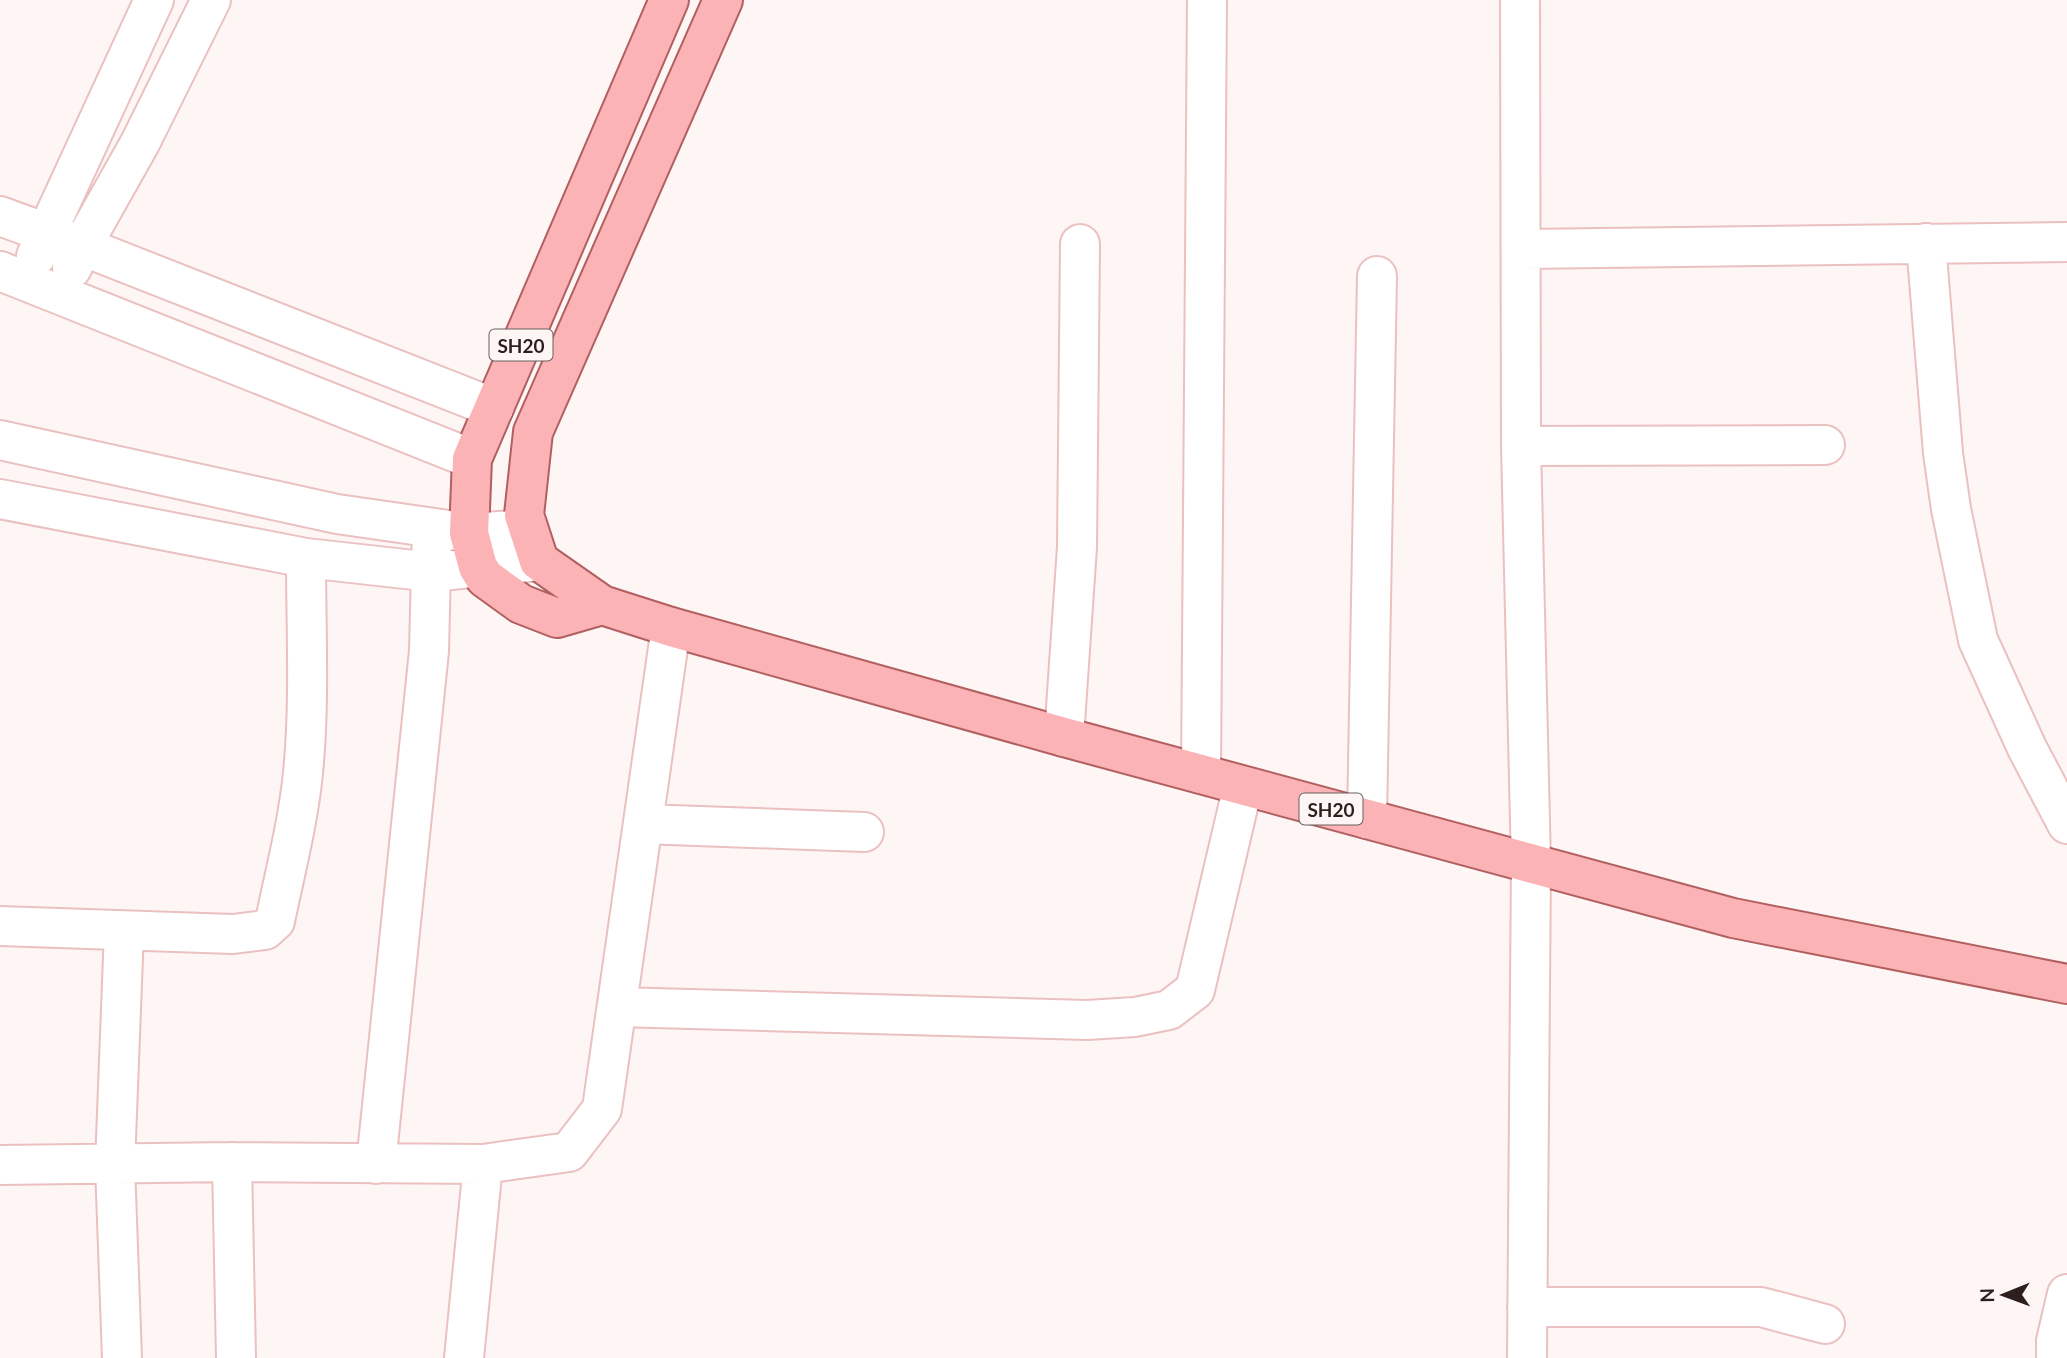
<svg xmlns="http://www.w3.org/2000/svg" width="2067" height="1358" font-family="Lato,sans-serif">
<rect width="100%" height="100%" fill="#fef5f5"/>
<g fill="none" stroke-linecap="round" stroke-linejoin="round">
<defs>
<path id="minor" d="M 1520,0 L 1521,446 L 1531,863 L 1527,1358
M 0,216 L 82,246 L 494,408
M 1926,243 L 1943,453 L 1951,509 L 1978,640 L 2027,748 L 2067,824
M 1521,249 L 2067,242
M 36,256 L 154,0
M 72,268 L 82,246 L 140,143 L 211,0
M 0,271 L 472,459
M 0,440 L 337,514 L 469,533 L 528,529
M 1521,446 L 1825,445
M 0,499 L 306,558 L 432,572 L 539,561
M 1064,737 L 1077,547 L 1080,244
M 1201,774 L 1207,0
M 1367,819 L 1377,276
M 643,824 L 864,832
M 0,926 L 233,934 L 265,930 L 275,921 C 285,872 298,823 303,773 C 310,702 306,630 306,558
M 617,1007 L 1087,1020 L 1135,1017 L 1169,1010 L 1195,990 L 1243,786
M 232,1162 L 236,1358
M 376,1164 L 429,651 L 432,528
M 0,1165 L 232,1162 L 483,1164 L 569,1152 L 602,1109 L 671,627
M 1527,1307 L 1761,1307 L 1825,1324
M 122,1358 L 115,1165 L 124,931
M 464,1358 L 483,1164
M 2056,1358 L 2056,1341 L 2067,1294"/>
<path id="major" d="M 723,0 L 533,432 L 524,515 L 539,561 L 602,605 L 671,627 L 1064,737 L 1733,918 L 2067,984
M 602,605 L 557,618 L 521,604 L 485,578 L 478,567 L 469,533 L 472,459 L 669,0"/>
</defs>
<!-- minor casing -->
<use href="#minor" stroke="#eac1c0" stroke-width="42"/>
<!-- major casing -->
<use href="#major" stroke="#b25f60" stroke-width="42"/>
<!-- minor -->
<use href="#minor" stroke="#fff" stroke-width="38"/>
<!-- major -->
<use href="#major" stroke="#fbb3b5" stroke-width="38"/>
</g>
<g text-anchor="middle" dominant-baseline="central" stroke-width="7" stroke-linejoin="round" paint-order="stroke">
<!-- shield labels -->
<g fill="#fef5f5" stroke="#6c5f5f" stroke-width="2">
<rect x="489.5" y="329.5" width="63" height="31" rx="5"/>
<rect x="1299.5" y="793.5" width="63" height="31" rx="5"/>
</g>
<g font-size="19" font-weight="bold" fill="#2e1f1f">
<text x="521" y="345">SH20</text>
<text x="1331" y="809">SH20</text>
</g>
</g>
<!-- north arrow -->
<g transform="translate(2004 1295) rotate(269)" stroke="#fef5f5" stroke-width="5" paint-order="stroke">
<path d="M0-5L12 26L0 18L-12 26Z" fill="#2e1f1f"/>
<text y="-10" font-size="19" font-weight="bold" text-anchor="middle" fill="#2e1f1f">N</text>
</g>
</svg>
